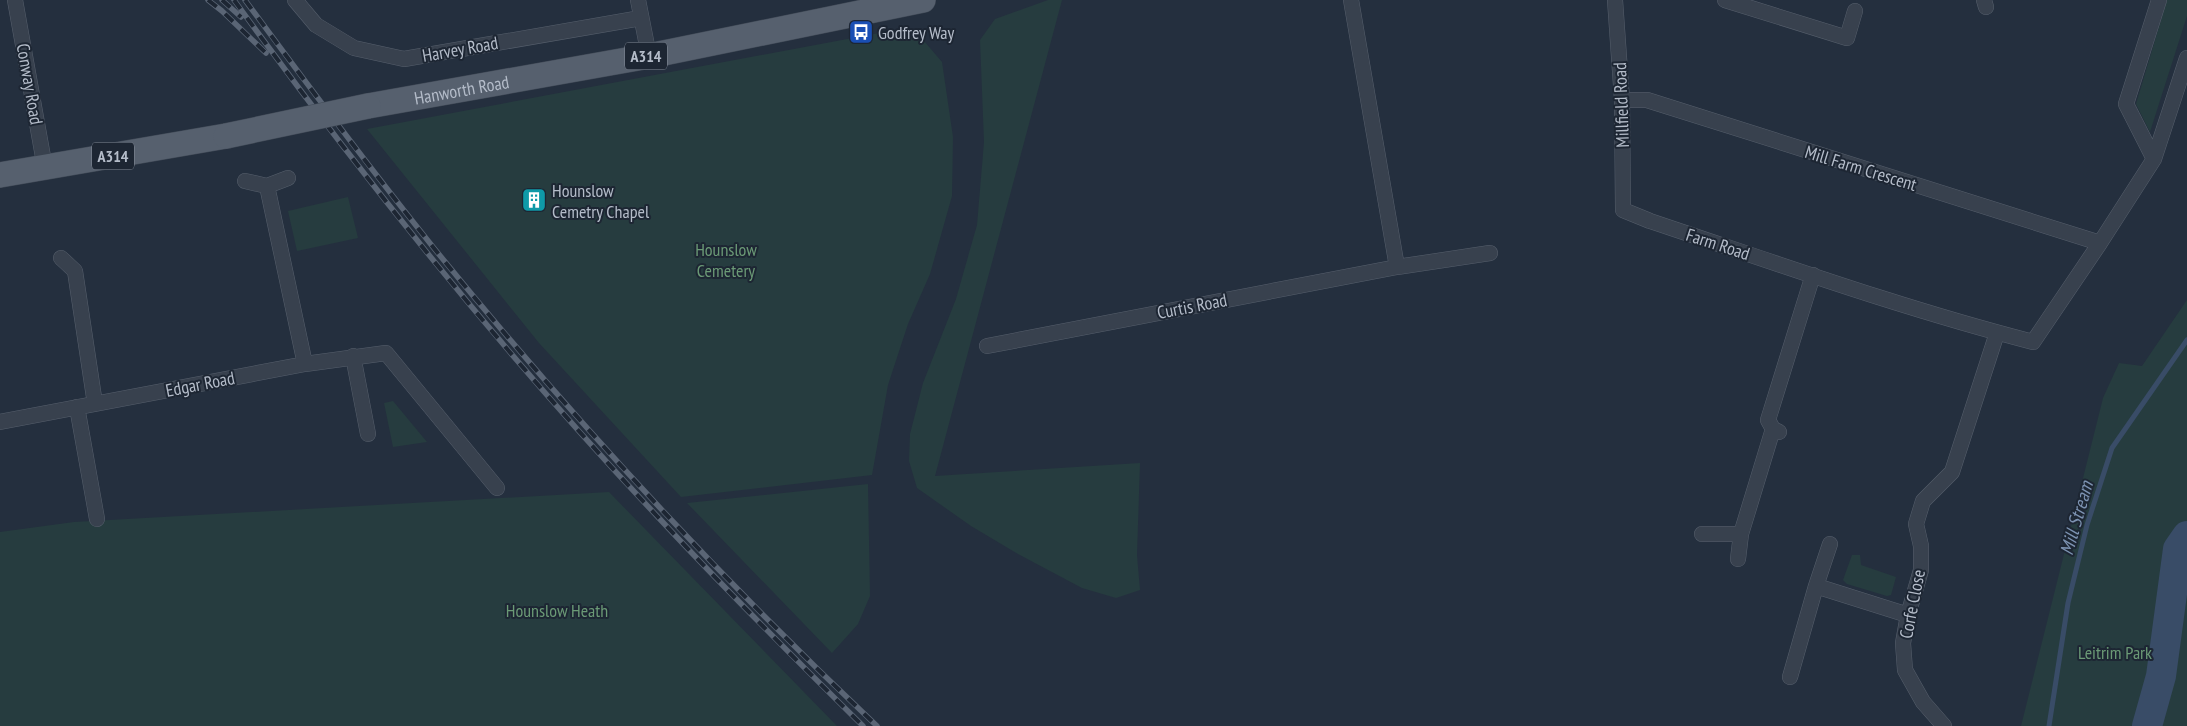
<svg xmlns="http://www.w3.org/2000/svg" width="2187" height="726" font-family="'PT Sans Narrow',sans-serif">
<rect width="100%" height="100%" fill="#242f3e"/>
<!-- green -->
<path fill="#263c3f" d="M 1048,0 L 1062,0 L 935,476 L 1140,463 L 1137,555 L 1140,590 L 1116,598 L 1082,588 L 1018,554 L 971,526 L 917,488 L 909,461 L 910,434 L 923,383 L 956,299 L 977,225 L 984,142 L 980,40 L 995,19 Z
M 2167,0 L 2187,0 L 2187,16 L 2150,132 L 2136,104 Z
M 906,28 L 918,34 L 942,62 L 953,137 L 952,196 L 930,274 L 908,324 L 888,385 L 872,475 L 681,497 L 539,343 L 367,129 Z
M 348,197 L 358,238 L 297,251 L 288,211 Z
M 2187,300 L 2187,726 L 2021,726 L 2103,398 L 2119,363 L 2142,366 Z
M 393,401 L 427,442 L 393,447 L 384,403 Z
M 868,484 L 870,596 L 858,624 L 832,653 L 687,503 Z
M 609,492 L 837,726 L 0,726 L 0,532 L 74,522 Z
M 1852,555 L 1860,555 L 1861,565 L 1896,577 L 1891,595 L 1887,596 L 1847,584 L 1843,580 Z"/>
<g fill="none" stroke-linecap="round" stroke-linejoin="round">
<!-- stream -->
<path stroke="#394c67" stroke-width="5" d="M 2049,726 L 2068,603 L 2087,525 L 2112,448 L 2187,340"/>
<!-- river -->
<path stroke="#394c67" stroke-width="30" d="M 2147,726 L 2161,676 L 2178,549 L 2187,536"/>
<defs>
<path id="street" d="M 15,0 L 45,168
M 295,0 L 316,25 L 354,48 L 404,59 L 641,18
M 638,0 L 649,56
M 1615,0 L 1622,100 L 1623,210 L 1650,221 C 1776,263 1904,309 2033,342 L 2100,243
M 1725,0 L 1847,38 L 1855,11
M 1984,0 L 1986,7
M 1622,100 L 1647,100 L 2100,243 L 2154,159 L 2187,58
M 2154,159 L 2126,104 L 2159,0
M 245,181 L 267,186 L 288,178
M 267,186 L 305,364
M 61,258 L 75,271 L 95,404
M 1397,267 L 1490,253
M 987,346 L 1397,267 L 1351,0
M 353,356 L 368,434
M 77,407 L 97,519
M 0,422 L 305,364 L 386,353 L 497,488
M 1779,432 L 1773,429 L 1768,420 L 1813,275
M 1702,534 L 1741,534 L 1773,429
M 1830,544 L 1816,586 L 1908,615
M 1738,559 L 1741,534
M 1790,677 L 1816,586
M 1944,726 L 1923,702 L 1905,670 L 1903,643 L 1908,615 L 1921,570 L 1921,546 L 1916,524 L 1923,501 L 1952,472 L 1997,333"/>
<g id="primary">
<path id="s1" d="M 368,106 L 649,56 L 923,0"/>
<path d="M 0,175 L 226,136"/>
</g>
</defs>
<!-- street casing -->
<use href="#street" stroke="#565f6c" stroke-width="16"/>
<!-- primary casing -->
<use href="#primary" stroke="#414a57" stroke-width="26"/>
<!-- street -->
<use href="#street" stroke="#38414e" stroke-width="15"/>
<!-- primary -->
<use href="#primary" stroke="#56606e" stroke-width="25"/>
<defs>
<path id="rail" d="M 208,0 L 222,11 L 266,53
M 222,0 L 241,17
M 234,0 C 364,180 504,354 657,516 C 724,588 793,657 863,726
M 245,0 C 306,83 368,166 433,247 C 570,416 719,577 877,726"/>
</defs>
<!-- rail casing -->
<use href="#rail" stroke="#5a6575" stroke-width="5.5"/>
<!-- rail -->
<use href="#rail" stroke="#1d2633" stroke-width="4" stroke-dasharray="11" stroke-linecap="butt"/>
<defs>
<path id="primary-bridge" d="M 226,136 L 368,106"/>
</defs>
<!-- primary-bridge casing -->
<use href="#primary-bridge" stroke="#414a57" stroke-width="26" stroke-linecap="butt"/>
<!-- primary-bridge -->
<use href="#primary-bridge" stroke="#56606e" stroke-width="25"/>
</g>
<!-- icons -->
<defs>
<symbol id="bus-square" viewBox="-11 -11 22 22"><rect x="-9" y="-9" width="18" height="18" rx="4" fill="#1a4fb4" stroke="#1d2633"/><path d="M-5-6H5V4H4V6H2V4H-2V6H-4V4H-5ZM-3.5-4V0h7V-4ZM-3.5 1.2v1.5H-2V1.2ZM2 1.2v1.5H3.5V1.2Z" fill="#fff"/></symbol>
<symbol id="building-square" viewBox="-11 -11 22 22"><rect x="-9" y="-9" width="18" height="18" rx="4" fill="#0f9aa8" stroke="#1d2633"/><path d="M-4-6H4V6H1V3H-1V6H-4ZM-2.5-4.3h1.7v1.8h-1.7ZM.8-4.3h1.7v1.8H.8ZM-2.5-1h1.7V.8h-1.7ZM.8-1h1.7V.8H.8Z" fill="#fff"/></symbol>
</defs>
<g fill-rule="evenodd">
<use href="#bus-square" x="847" y="18" width="28" height="28"/>
<use href="#building-square" x="520" y="186" width="28" height="28"/>
</g>
<g text-anchor="middle" dominant-baseline="central" stroke-width="4" stroke-linejoin="round" paint-order="stroke">
<!-- shield labels -->
<g fill="#1d2633" stroke="#878f9c" stroke-width="1">
<rect x="625" y="42.5" width="42" height="27" rx="4"/>
<rect x="92" y="142.5" width="42" height="27" rx="4"/>
</g>
<g font-size="16" font-weight="bold" fill="#b4bcc9">
<text x="646" y="56">A314</text>
<text x="113" y="156">A314</text>
</g>
<!-- poi labels -->
<g font-size="18" fill="#b4bcc9" stroke="#1d2633" text-anchor="start">
<text x="878" y="32">Godfrey Way</text>
<text x="552" y="190">Hounslow<tspan x="552" dy="21">Cemetry Chapel</tspan></text>
</g>
<!-- street labels -->
<g font-size="18" fill="#b4bcc9" stroke="#1d2633">
<text transform="translate(460 49) rotate(-10)">Harvey Road</text>
<text transform="translate(30 84) rotate(80)">Conway Road</text>
<text stroke="none"><textPath href="#s1" startOffset="95">Hanworth Road</textPath></text>
<text transform="translate(1621 105) rotate(-92)">Millfield Road</text>
<text transform="translate(1861 168) rotate(17)">Mill Farm Crescent</text>
<text transform="translate(1718 244) rotate(18)">Farm Road</text>
<text transform="translate(1192 306) rotate(-11)">Curtis Road</text>
<text transform="translate(200 384) rotate(-11)">Edgar Road</text>
<text transform="translate(1912 604) rotate(-79)">Corfe Close</text>
</g>
<!-- park labels -->
<g font-size="18" fill="#6b9a76" stroke="#1d2633">
<text x="726" y="249">Hounslow<tspan x="726" dy="21">Cemetery</tspan></text>
<text x="557" y="610">Hounslow Heath</text>
<text x="2115" y="652">Leitrim Park</text>
</g>
<!-- water labels -->
<g font-size="19" font-style="italic" fill="#7c92b1" stroke="#1d2633">
<text transform="translate(2076 518) rotate(-74)">Mill Stream</text>
</g>
</g>
</svg>
